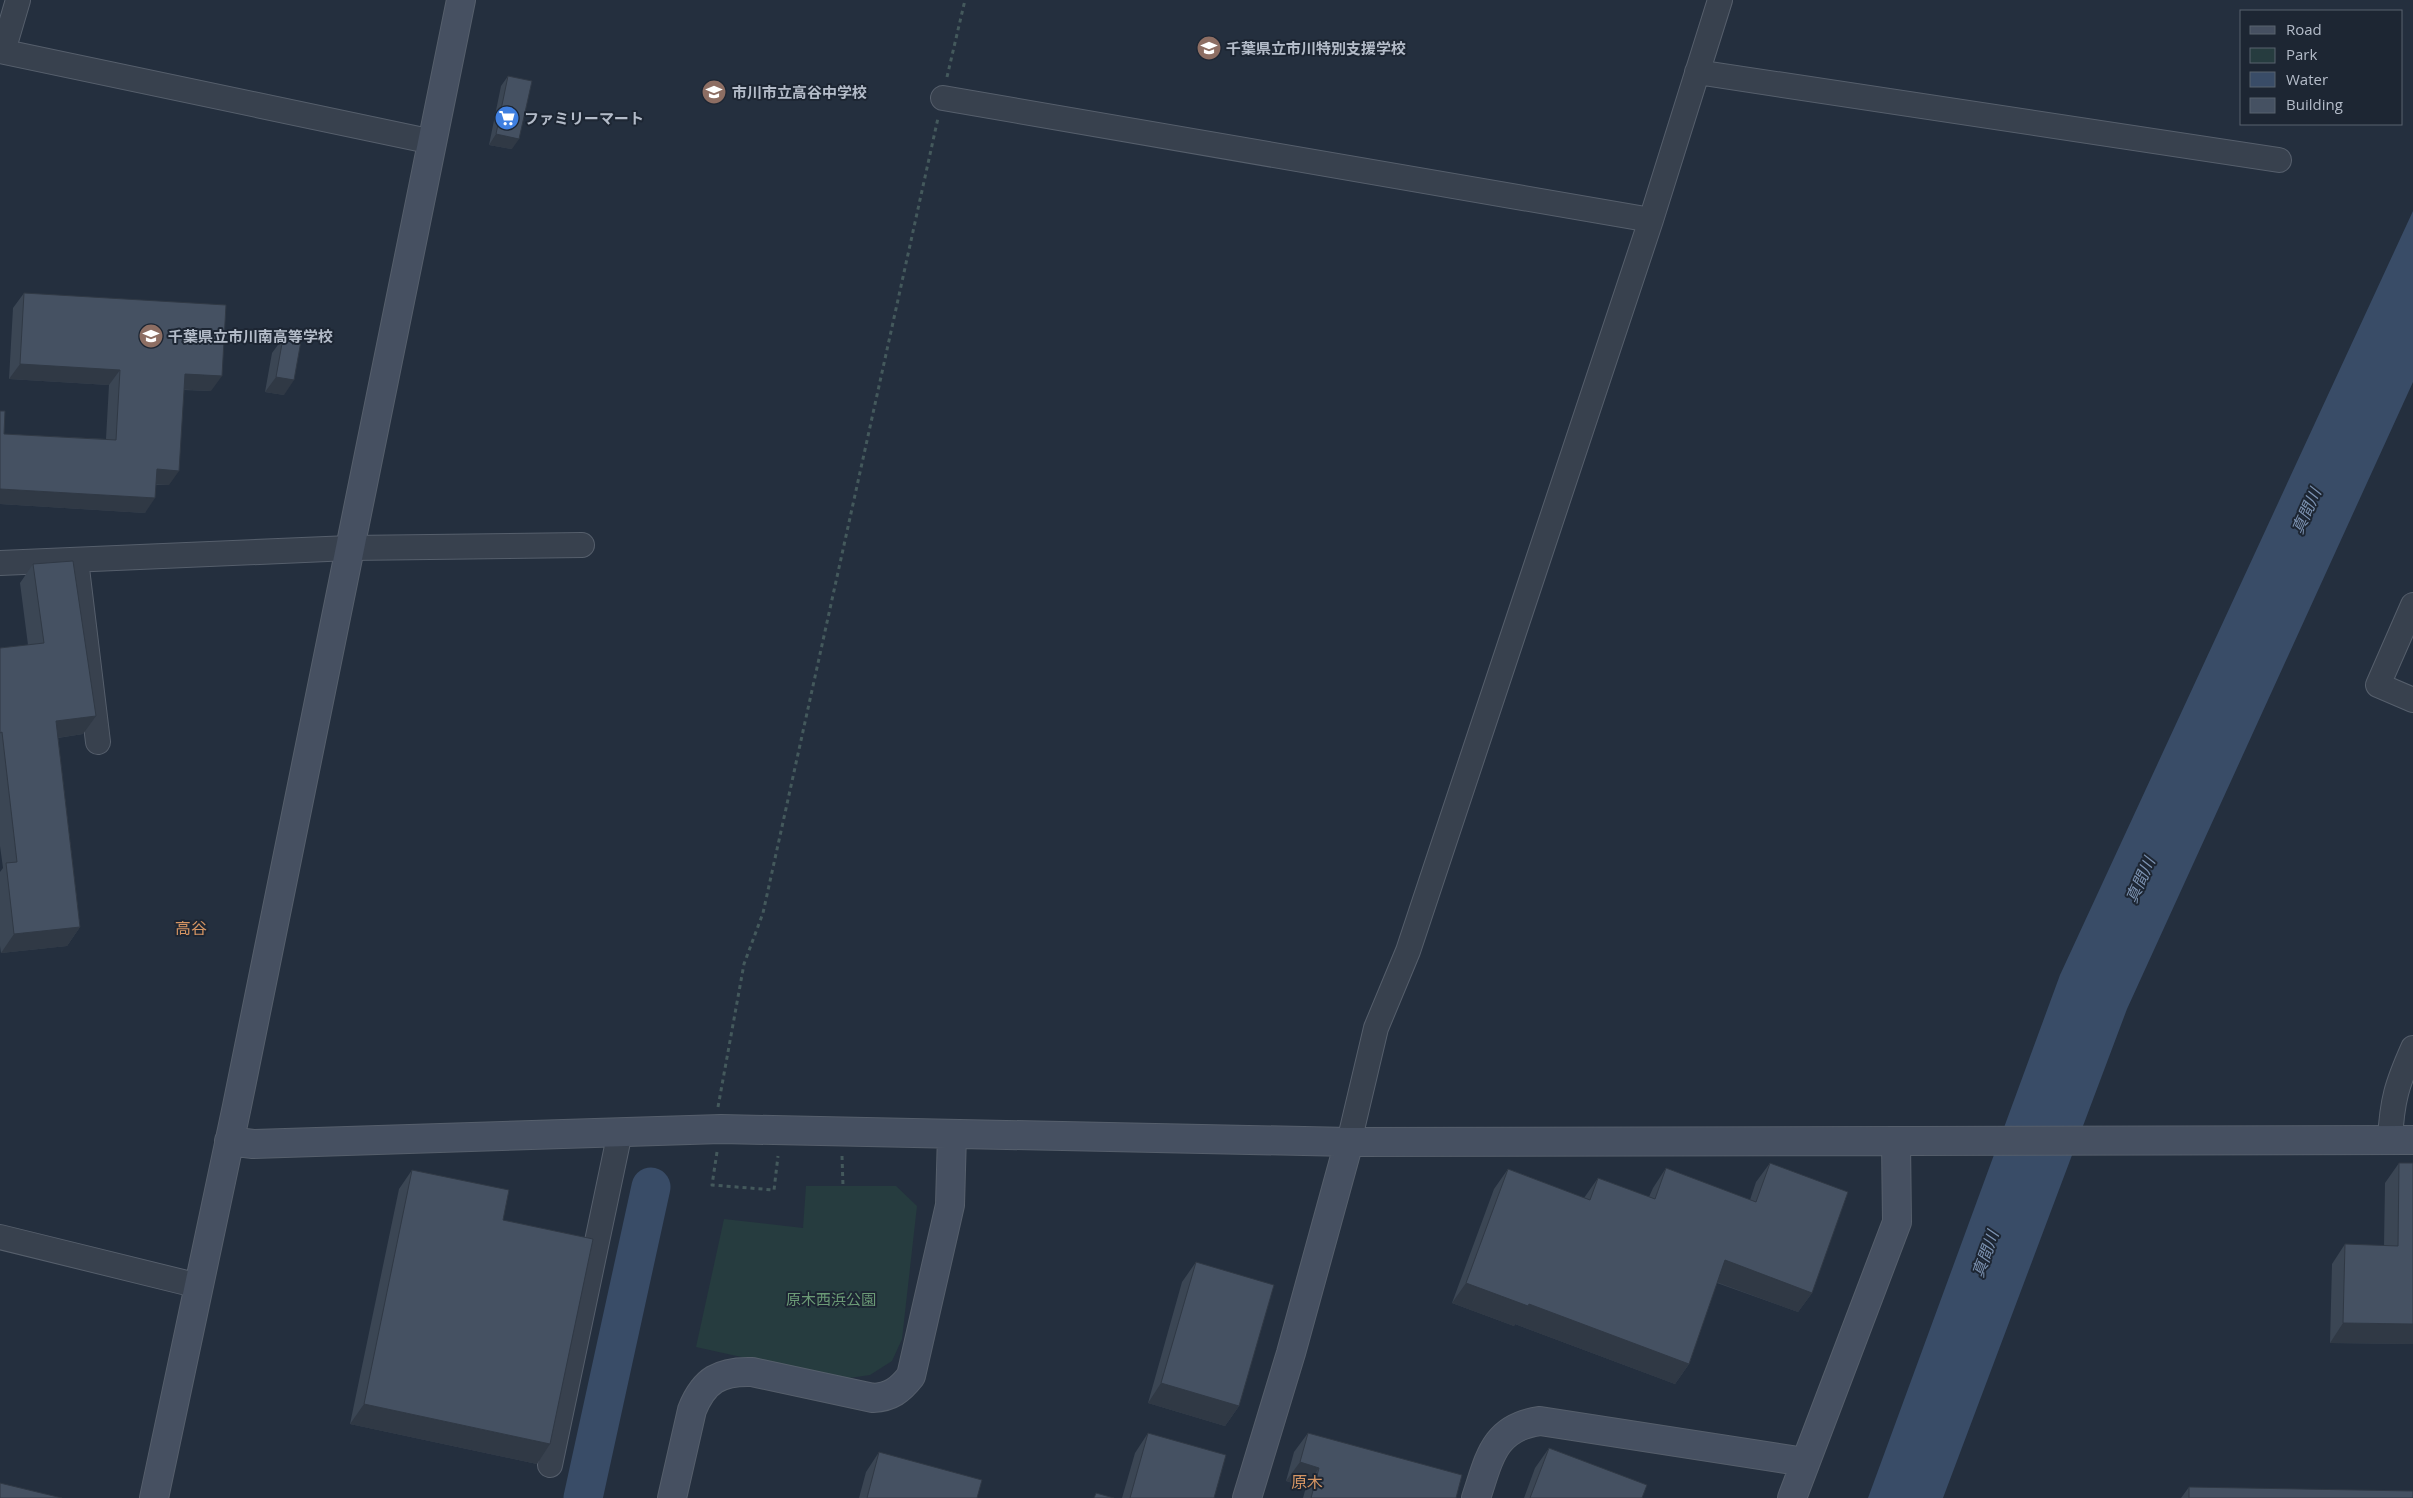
<svg xmlns="http://www.w3.org/2000/svg" width="2413" height="1498" font-family="'Open Sans','Noto Sans JP',sans-serif">
<rect width="100%" height="100%" fill="#242f3e"/>
<!-- green -->
<path fill="#263c3f" d="M 806,1186 L 896,1186 L 917,1206 L 902,1339 L 892,1361 L 870,1375 L 842,1379 L 696,1347 L 724,1219 L 803,1228 Z"/>
<!-- water -->
<path fill="#394c67" d="M 2413,211 L 2413,382 L 2127,1009 L 1943,1498 L 1868,1498 L 2060,975 Z"/>
<g fill="none" stroke-linecap="round" stroke-linejoin="round">
<!-- river -->
<path stroke="#394c67" stroke-width="39" d="M 583,1498 L 651,1187"/>
<defs>
<path id="street" d="M 0,51 L 433,142
M 3,51 L 18,0
M 1697,72 L 2279,160
M 943,98 L 1651,220
M 76,560 L 98,742
M 0,563 L 350,548 L 582,545
M 2413,605 L 2378,685 L 2413,700
M 2390,1140 C 2392,1100 2397,1084 2413,1048
M 1349,1142 L 1376,1028 L 1408,951 L 1651,220 L 1720,0
M 0,1237 L 199,1286
M 550,1465 L 620,1132"/>
<path id="secondary" d="M 229,1141 L 253,1144 L 721,1129 L 1349,1142 L 2413,1140
M 154,1498 L 237,1106 L 461,0
M 672,1498 L 692,1410 C 704,1380 720,1371 752,1372 L 873,1398 C 891,1397 900,1390 911,1376 L 950,1205 L 952,1134
M 1247,1498 L 1291,1353 L 1349,1142
M 1476,1498 C 1489,1460 1493,1427 1540,1421 L 1805,1462
M 1792,1498 L 1897,1222 L 1896,1142"/>
</defs>
<!-- street casing -->
<use href="#street" stroke="#565f6c" stroke-width="26"/>
<!-- secondary casing -->
<use href="#secondary" stroke="#565f6c" stroke-width="30"/>
<!-- path -->
<path stroke="#44595c" stroke-width="3" stroke-dasharray="4 4" stroke-linecap="butt" d="M 947,77 L 965,0
M 718,1107 L 744,964 L 763,913 L 938,118
M 717,1152 L 712,1185 L 774,1190 L 778,1156
M 842,1156 L 843,1186"/>
<!-- street -->
<use href="#street" stroke="#38414e" stroke-width="24"/>
<!-- secondary -->
<use href="#secondary" stroke="#465061" stroke-width="28"/>
</g>
<!-- wall -->
<path fill="#3b4654" d="M 508,76 L 512,149 L 489,145 L 501,86 Z
M 24,293 L 211,391 L 184,390 L 169,485 L 156,485 L 145,513 L 0,504 L 0,411 L 4,434 L 106,439 L 109,385 L 9,379 L 13,308 Z
M 283,338 L 284,395 L 265,392 L 272,353 Z
M 33,564 L 83,734 L 58,738 L 80,927 L 67,946 L 1,953 L 0,946 L 0,872 L 3,868 L 0,846 L 0,648 L 28,645 L 20,583 Z
M 1770,1163 L 1812,1293 L 1798,1312 L 1717,1283 L 1689,1364 L 1675,1384 L 1515,1324 L 1514,1326 L 1452,1303 L 1494,1189 L 1508,1169 L 1584,1198 L 1598,1178 L 1649,1197 L 1653,1188 L 1666,1168 L 1750,1200 L 1756,1182 Z
M 2399,1163 L 2413,1344 L 2330,1343 L 2332,1264 L 2345,1244 L 2384,1246 L 2385,1183 Z
M 412,1170 L 503,1220 L 537,1464 L 350,1424 L 399,1189 Z
M 1196,1262 L 1239,1406 L 1225,1426 L 1148,1403 L 1182,1282 Z
M 1148,1433 L 1214,1498 L 1122,1498 L 1135,1453 Z
M 1308,1433 L 1456,1498 L 1303,1498 L 1306,1487 L 1286,1481 L 1294,1452 Z
M 1549,1448 L 1642,1498 L 1524,1498 L 1535,1468 Z
M 879,1452 L 977,1498 L 859,1498 L 866,1472 Z
M 2189,1487 L 2413,1498 L 2181,1498 Z"/>
<!-- shaded-wall -->
<path fill="#303945" d="M 496,134 L 519,139 L 512,149 L 489,145 Z
M 20,364 L 120,370 L 109,385 L 9,379 Z
M 185,374 L 222,376 L 211,391 L 174,389 Z
M 276,377 L 294,380 L 284,395 L 265,392 Z
M 157,469 L 179,471 L 169,485 L 146,484 Z
M 0,489 L 155,498 L 145,513 L 0,504 Z
M 96,716 L 83,734 L 43,740 L 56,721 Z
M 80,927 L 67,946 L 1,953 L 14,934 Z
M 1725,1260 L 1812,1293 L 1798,1312 L 1711,1280 Z
M 1466,1283 L 1529,1304 L 1689,1364 L 1675,1384 L 1515,1324 L 1514,1326 L 1452,1303 Z
M 2343,1323 L 2413,1324 L 2413,1344 L 2330,1343 Z
M 1161,1383 L 1239,1406 L 1225,1426 L 1148,1403 Z
M 364,1404 L 550,1444 L 537,1464 L 350,1424 Z
M 1300,1462 L 1319,1468 L 1306,1487 L 1286,1481 Z"/>
<!-- building -->
<path fill="#455162" stroke="#303945" d="M 508,76 L 532,81 L 519,139 L 496,134 Z
M 24,293 L 226,305 L 222,376 L 185,374 L 179,471 L 157,469 L 155,498 L 0,489 L 0,411 L 5,411 L 4,434 L 116,440 L 120,370 L 20,364 Z
M 283,338 L 301,341 L 294,380 L 276,377 Z
M 73,561 L 96,716 L 56,721 L 80,927 L 14,934 L 6,863 L 17,862 L 2,732 L 0,733 L 0,648 L 44,643 L 33,564 Z
M 1770,1163 L 1848,1192 L 1812,1293 L 1725,1260 L 1689,1364 L 1529,1304 L 1528,1306 L 1466,1283 L 1508,1169 L 1590,1200 L 1598,1178 L 1655,1199 L 1666,1168 L 1756,1202 Z
M 2399,1163 L 2413,1163 L 2413,1324 L 2343,1323 L 2345,1244 L 2398,1246 Z
M 412,1170 L 509,1190 L 503,1220 L 593,1239 L 550,1444 L 364,1404 Z
M 1196,1262 L 1274,1285 L 1239,1406 L 1161,1383 Z
M 1148,1433 L 1226,1455 L 1214,1498 L 1130,1498 Z
M 1308,1433 L 1462,1475 L 1456,1498 L 1311,1498 L 1319,1468 L 1300,1462 Z
M 1549,1448 L 1647,1485 L 1642,1498 L 1530,1498 Z
M 879,1452 L 982,1480 L 977,1498 L 867,1498 Z
M 0,1483 L 62,1498 L 0,1498 Z
M 2189,1487 L 2413,1491 L 2413,1498 L 2189,1498 Z
M 1096,1493 L 1114,1498 L 1094,1498 Z"/>
<!-- icons -->
<defs>
<symbol id="school-disc" viewBox="-11 -11 22 22"><circle r="9.5" fill="#8d6e63" stroke="#1d2633"/><path d="M0-5L7-2L0 1L-7-2ZM-4 1L0 2.5L4 1V4Q0 6-4 4Z" fill="#fff"/></symbol>
<symbol id="supermarket-disc" viewBox="-11 -11 22 22"><circle r="9.5" fill="#3f7fe0" stroke="#1d2633"/><path d="M-6-5.5h2.5l.6 2H6L4.5 2H-2.5L-4.4-4H-6ZM-1.5 3.2a1.3 1.3 0 1 0 .1 0ZM3 3.2a1.3 1.3 0 1 0 .1 0Z" fill="#fff"/></symbol>
</defs>
<g fill-rule="evenodd">
<use href="#school-disc" x="1195" y="34" width="28" height="28"/>
<use href="#school-disc" x="700" y="78" width="28" height="28"/>
<use href="#supermarket-disc" x="493" y="104" width="28" height="28"/>
<use href="#school-disc" x="137" y="322" width="28" height="28"/>
</g>
<g text-anchor="middle" dominant-baseline="central" stroke-width="4" stroke-linejoin="round" paint-order="stroke">
<!-- poi labels -->
<g font-size="15" font-weight="bold" fill="#b4bcc9" stroke="#1d2633" text-anchor="start">
<text x="1226" y="48">千葉県立市川特別支援学校</text>
<text x="732" y="92">市川市立高谷中学校</text>
<text x="524" y="118">ファミリーマート</text>
<text x="168" y="336">千葉県立市川南高等学校</text>
</g>
<!-- park labels -->
<g font-size="15" fill="#6b9a76" stroke="#1d2633">
<text x="831" y="1299">原木西浜公園</text>
</g>
<!-- water labels -->
<g font-size="16" font-style="italic" fill="#7c92b1" stroke="#1d2633">
<text transform="translate(2306 511) rotate(-66)">真間川</text>
<text transform="translate(2140 880) rotate(-66)">真間川</text>
<text transform="translate(1985 1254) rotate(-70)">真間川</text>
</g>
<!-- neighbourhood labels -->
<g font-size="16" fill="#d59563" stroke="#1d2633">
<text x="191" y="928">高谷</text>
<text x="1307" y="1482">原木</text>
</g>
</g>
<!-- legend -->
<rect x="2240" y="10" width="162" height="115" fill="#1d2633" stroke="#59626f"/>
<rect x="2250" y="26" width="25" height="8" fill="#465061" stroke="#59626f"/>
<text x="2286" y="35" font-size="15" fill="#b4bcc9">Road</text>
<rect x="2250" y="48" width="25" height="15" fill="#263c3f" stroke="#59626f"/>
<text x="2286" y="60" font-size="15" fill="#b4bcc9">Park</text>
<rect x="2250" y="72" width="25" height="15" fill="#394c67" stroke="#59626f"/>
<text x="2286" y="85" font-size="15" fill="#b4bcc9">Water</text>
<rect x="2250" y="98" width="25" height="15" fill="#455162" stroke="#59626f"/>
<text x="2286" y="110" font-size="15" fill="#b4bcc9">Building</text>
</svg>
